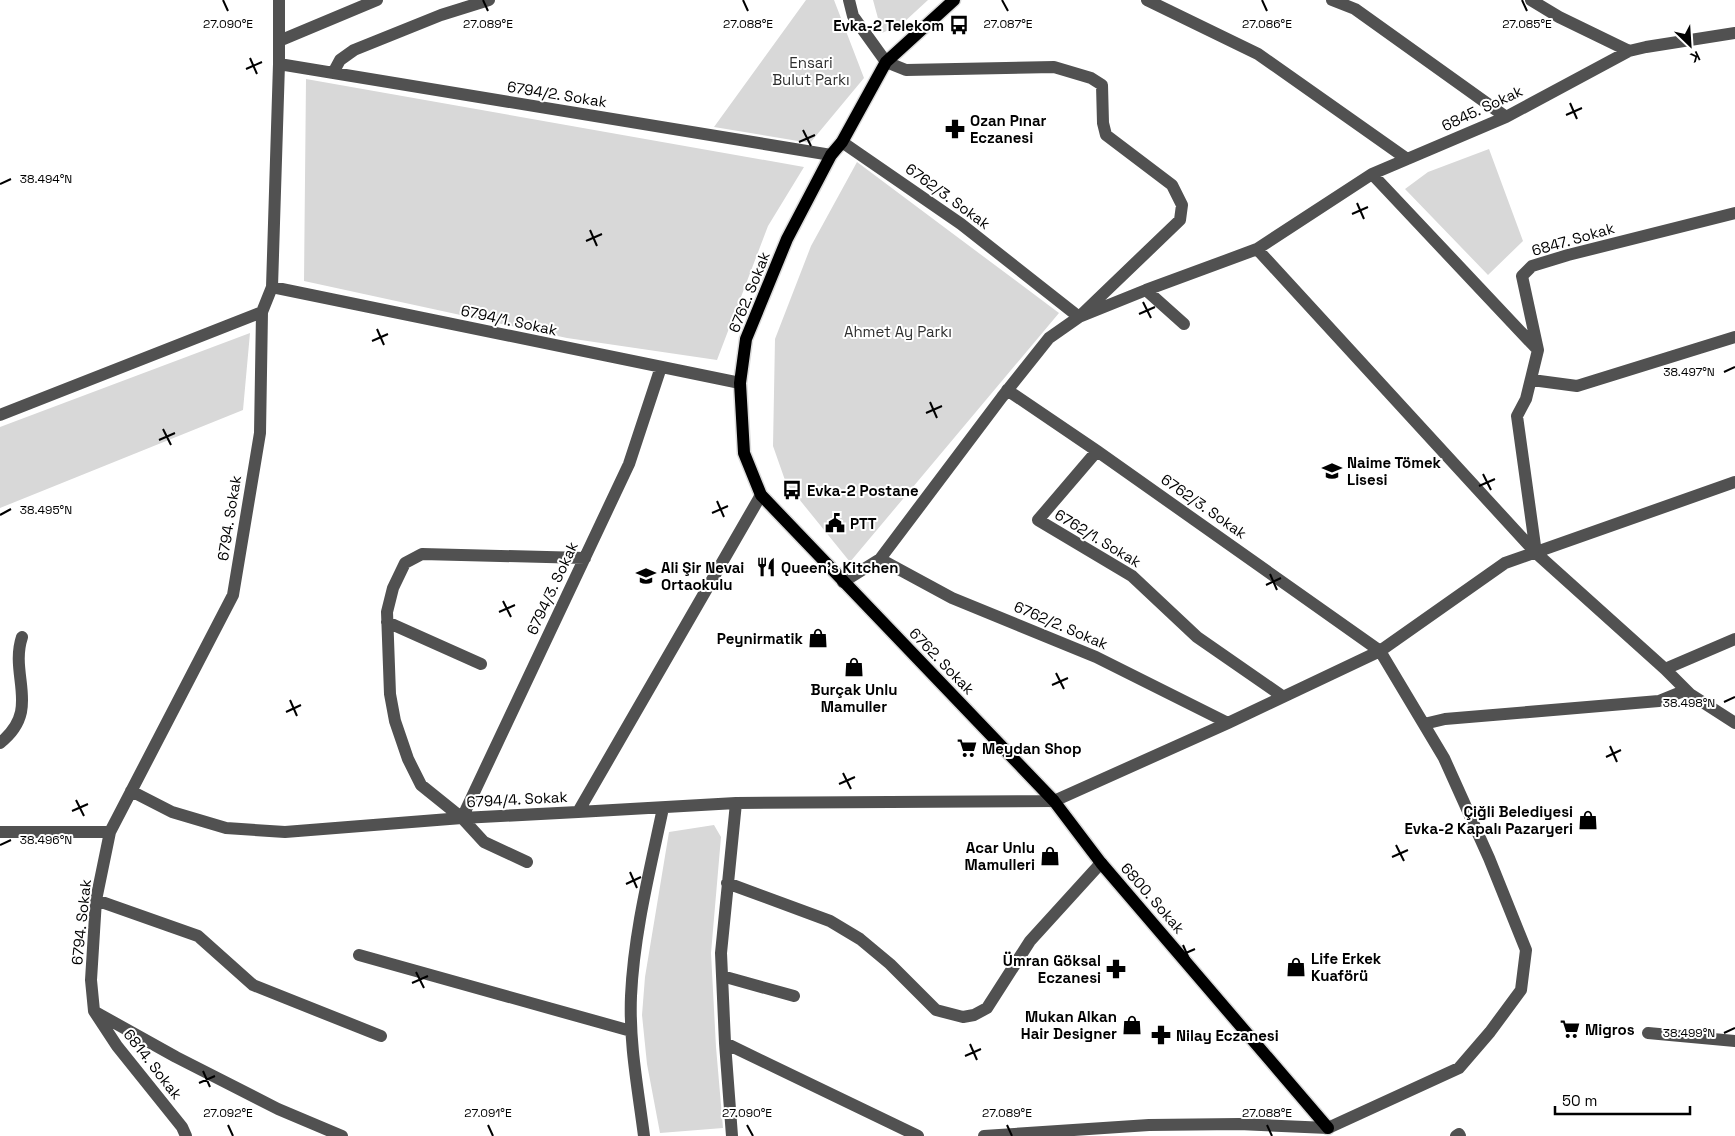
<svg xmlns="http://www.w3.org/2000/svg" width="1735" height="1136" font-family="'Space Grotesk',sans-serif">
<rect width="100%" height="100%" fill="#fff"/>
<!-- green -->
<path fill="#d8d8d8" d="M 806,0 L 834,0 L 864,78 L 810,143 L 714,127 Z
M 873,0 L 928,0 L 903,23 L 882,33 Z
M 306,79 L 804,167 L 768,226 L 717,360 L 567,338 L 304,281 Z
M 1489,149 L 1523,241 L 1488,275 L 1405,189 L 1428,172 Z
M 857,162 L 1059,313 L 850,562 L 786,483 L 773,446 L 775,339 L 811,246 Z
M 250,333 L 243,410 L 0,508 L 0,427 Z
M 714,825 L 721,837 L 711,953 L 716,1047 L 723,1128 L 660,1133 L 647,1064 L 642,1015 L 645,977 L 669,832 Z"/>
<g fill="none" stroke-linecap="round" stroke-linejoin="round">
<defs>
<path id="major" d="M 954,0 L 886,62 L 842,142 L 831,155 L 787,239 L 746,339 L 740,383 L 744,453 L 761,495 L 1054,801 L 1101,863 L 1328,1128"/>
</defs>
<!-- major casing -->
<use href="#major" stroke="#dbdbdb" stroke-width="15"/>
<!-- minor -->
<path stroke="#515151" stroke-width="12" d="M 1147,0 L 1258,54 L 1407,159
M 1332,0 L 1355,9 L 1506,117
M 1531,0 L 1559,17 L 1629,51
M 279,41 L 377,0
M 279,64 L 831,155
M 333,73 L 340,60 L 354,50 L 441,15 L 489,0
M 842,142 L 961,224 L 1079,317 L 1180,220 L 1182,205 L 1172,185 L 1106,135 L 1103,123 L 1102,85 L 1091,78 L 1054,67 L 906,70 L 886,62 L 853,16 L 849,0
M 1372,174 L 1536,348
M 1257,249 L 1536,553 L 1665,669 L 1690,694 L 1735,723
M 272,287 L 740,383
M 1146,290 L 1184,324
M 1532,380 L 1577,386 L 1735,337
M 0,415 L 262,312
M 1097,451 L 1038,520 L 1132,576 L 1197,637 L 1282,696
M 1536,553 L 1517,416 L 1526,399 L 1538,350 L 1522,276 L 1532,266 L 1568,255 L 1735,213
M 880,559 L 952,598 L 1096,657 L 1228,723
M 843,582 L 880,559 L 1002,397 L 1049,338 L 1079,317 L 1146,290 L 1257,249 L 1372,174 L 1506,117 L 1629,51 L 1646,47 L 1735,33
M 387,622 L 481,664
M 1665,669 L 1735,639
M 1424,724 L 1445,719 L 1659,701 L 1686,690
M 0,743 C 42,710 9,676 22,637
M 131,791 L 172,812 L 226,828 L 285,832 L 462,818 L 578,812 L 761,495
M 578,812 L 736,803 L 1054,801 L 1228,723 L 1380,651 L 1505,563 L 1735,482
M 462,818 L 629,464 L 661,367
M 0,832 L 110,832
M 527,862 L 484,842 L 462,818 L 421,785 L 408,759 L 395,721 L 390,694 L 387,612 L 393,588 L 405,563 L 422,554 L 585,558
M 727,883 L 830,921 L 860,939 L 890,964 L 936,1010 L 963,1017 L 974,1015 L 987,1008 L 1030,941 L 1101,863
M 96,900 L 198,936 L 253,985 L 381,1036
M 359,955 L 631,1031
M 722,976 L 794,996
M 97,1013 L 176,1057 L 278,1109 L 342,1136
M 1648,1033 L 1735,1041
M 725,1043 L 918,1136
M 186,1136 L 182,1127 L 117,1046 L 94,1011 L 91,980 L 96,900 L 110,832 L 233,595 L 260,433 L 262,312 L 272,287 L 279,64 L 279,0
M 644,1136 C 638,1089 629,1043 631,996 C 634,932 650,870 663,808
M 732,1136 L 725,1043 L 721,953 L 736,803
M 984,1136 L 1149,1125 L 1239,1124 L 1328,1128 L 1459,1068 L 1490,1032 L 1521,990 L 1526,950 L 1489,858 L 1444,758 L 1380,651 L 1097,451 L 1007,390
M 1456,1136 L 1459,1134 L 1460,1136"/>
<!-- major -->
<use href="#major" stroke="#000" stroke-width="12"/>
</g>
<!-- ticks -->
<path fill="none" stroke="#000" stroke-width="2" d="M 223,0 L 228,11M 483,0 L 488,11M 743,0 L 748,11M 1002,0 L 1008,11M 1262,0 L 1267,11M 1522,0 L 1527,11M 250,58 L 257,74M 246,69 L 262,62M 1570,103 L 1577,119M 1566,115 L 1582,108M 803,130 L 811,146M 799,142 L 815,135M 0,184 L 11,179M 1357,203 L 1364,219M 1352,214 L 1368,207M 590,230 L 597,246M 586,241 L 602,234M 1143,302 L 1151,318M 1139,314 L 1155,307M 377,329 L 384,345M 372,341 L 388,334M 1724,372 L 1735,367M 930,402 L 937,418M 926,413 L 942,406M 163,429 L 171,445M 159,440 L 175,433M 1483,474 L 1491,490M 1479,486 L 1495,479M 717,501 L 724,517M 712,513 L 728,506M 0,515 L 11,509M 1270,574 L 1277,590M 1266,585 L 1281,578M 503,601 L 511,617M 499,612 L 515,605M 1056,673 L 1064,689M 1052,685 L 1068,678M 290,700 L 297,716M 1724,702 L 1735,697M 286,712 L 301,705M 1610,746 L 1617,762M 1606,757 L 1621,750M 843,773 L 851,789M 839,784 L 855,777M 76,800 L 84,816M 72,811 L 88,804M 0,845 L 11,840M 1396,845 L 1404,861M 1392,857 L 1408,850M 630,872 L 637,888M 626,884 L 641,877M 1183,945 L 1190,961M 1179,956 L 1195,949M 416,972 L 424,988M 412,983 L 428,976M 1724,1033 L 1735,1028M 970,1044 L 977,1060M 965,1056 L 981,1049M 203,1071 L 210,1087M 199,1083 L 215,1076M 228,1125 L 233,1136M 488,1125 L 493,1136M 747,1125 L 753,1136M 1007,1125 L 1012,1136M 1267,1125 L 1272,1136"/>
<!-- icons -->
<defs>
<symbol id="bus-bare" viewBox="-9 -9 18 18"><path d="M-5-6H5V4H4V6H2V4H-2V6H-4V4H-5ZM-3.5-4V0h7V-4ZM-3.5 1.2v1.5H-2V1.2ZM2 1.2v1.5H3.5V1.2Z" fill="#000" stroke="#fff" stroke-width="2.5" paint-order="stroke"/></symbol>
<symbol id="pharmacy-bare" viewBox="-9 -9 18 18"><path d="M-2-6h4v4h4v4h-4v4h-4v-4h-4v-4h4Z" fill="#000" stroke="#fff" stroke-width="2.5" paint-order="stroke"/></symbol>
<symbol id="school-bare" viewBox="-9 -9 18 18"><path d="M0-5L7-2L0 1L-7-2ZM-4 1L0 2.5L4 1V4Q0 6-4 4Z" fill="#000" stroke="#fff" stroke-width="2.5" paint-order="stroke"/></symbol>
<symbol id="civic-bare" viewBox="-9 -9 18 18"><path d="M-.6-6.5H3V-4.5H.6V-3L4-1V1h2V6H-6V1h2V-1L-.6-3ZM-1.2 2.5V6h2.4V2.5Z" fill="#000" stroke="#fff" stroke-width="2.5" paint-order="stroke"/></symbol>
<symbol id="restaurant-bare" viewBox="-9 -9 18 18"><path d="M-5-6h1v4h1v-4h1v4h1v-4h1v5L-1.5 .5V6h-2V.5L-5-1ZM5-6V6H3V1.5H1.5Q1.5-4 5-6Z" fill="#000" stroke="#fff" stroke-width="2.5" paint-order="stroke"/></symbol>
<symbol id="shop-bare" viewBox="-9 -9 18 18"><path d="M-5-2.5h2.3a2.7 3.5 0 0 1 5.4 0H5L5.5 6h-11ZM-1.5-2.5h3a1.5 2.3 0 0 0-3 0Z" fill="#000" stroke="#fff" stroke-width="2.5" paint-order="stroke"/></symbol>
<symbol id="supermarket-bare" viewBox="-9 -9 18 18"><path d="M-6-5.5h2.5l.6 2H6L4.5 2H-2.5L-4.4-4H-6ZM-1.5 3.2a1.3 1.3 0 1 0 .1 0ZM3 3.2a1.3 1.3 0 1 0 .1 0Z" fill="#000" stroke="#fff" stroke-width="2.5" paint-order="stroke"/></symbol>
</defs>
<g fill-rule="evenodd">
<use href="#bus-bare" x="945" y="11" width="28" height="28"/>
<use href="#pharmacy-bare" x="941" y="115" width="28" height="28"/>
<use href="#school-bare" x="1318" y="457" width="28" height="28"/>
<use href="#bus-bare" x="778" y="476" width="28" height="28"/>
<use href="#civic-bare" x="821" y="509" width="28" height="28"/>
<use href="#restaurant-bare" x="752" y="553" width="28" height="28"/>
<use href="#school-bare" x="632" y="562" width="28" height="28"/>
<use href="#shop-bare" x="804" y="624" width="28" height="28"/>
<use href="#shop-bare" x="840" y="653" width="28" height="28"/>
<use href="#supermarket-bare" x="953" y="734" width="28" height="28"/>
<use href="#shop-bare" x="1574" y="806" width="28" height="28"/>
<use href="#shop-bare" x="1036" y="842" width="28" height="28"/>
<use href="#shop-bare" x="1282" y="953" width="28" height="28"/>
<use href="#pharmacy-bare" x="1102" y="955" width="28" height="28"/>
<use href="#shop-bare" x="1118" y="1011" width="28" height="28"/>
<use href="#supermarket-bare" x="1556" y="1015" width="28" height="28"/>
<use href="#pharmacy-bare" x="1147" y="1021" width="28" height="28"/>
</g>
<g text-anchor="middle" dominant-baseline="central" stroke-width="4" stroke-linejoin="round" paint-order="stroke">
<!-- poi labels -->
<g font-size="15" font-weight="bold" fill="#000" stroke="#fff" text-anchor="start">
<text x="944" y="25" text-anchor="end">Evka-2 Telekom</text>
<text x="970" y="120">Ozan Pınar<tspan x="970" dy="17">Eczanesi</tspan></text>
<text x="1347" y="462">Naime Tömek<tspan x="1347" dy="17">Lisesi</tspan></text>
<text x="807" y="490">Evka-2 Postane</text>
<text x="850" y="523">PTT</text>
<text x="661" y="567">Ali Şir Nevai<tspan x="661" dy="17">Ortaokulu</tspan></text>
<text x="781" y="567">Queen's Kitchen</text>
<text x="803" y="638" text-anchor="end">Peynirmatik</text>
<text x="854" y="689" text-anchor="middle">Burçak Unlu<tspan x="854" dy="17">Mamuller</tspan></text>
<text x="982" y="748">Meydan Shop</text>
<text x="1573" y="811" text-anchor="end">Çiğli Belediyesi<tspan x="1573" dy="17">Evka-2 Kapalı Pazaryeri</tspan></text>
<text x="1035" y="847" text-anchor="end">Acar Unlu<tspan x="1035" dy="17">Mamulleri</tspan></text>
<text x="1311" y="958">Life Erkek<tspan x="1311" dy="17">Kuaförü</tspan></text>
<text x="1101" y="960" text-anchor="end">Ümran Göksal<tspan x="1101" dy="17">Eczanesi</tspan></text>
<text x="1117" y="1016" text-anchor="end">Mukan Alkan<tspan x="1117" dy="17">Hair Designer</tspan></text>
<text x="1585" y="1029">Migros</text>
<text x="1176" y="1035">Nilay Eczanesi</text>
</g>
<!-- park labels -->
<g font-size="15" fill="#2f2f2f" stroke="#fff">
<text x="811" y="62">Ensari<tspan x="811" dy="17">Bulut Parkı</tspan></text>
<text x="898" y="331">Ahmet Ay Parkı</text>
</g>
<!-- street labels -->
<g font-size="15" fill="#000" stroke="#fff">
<text transform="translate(557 94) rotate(9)">6794/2. Sokak</text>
<text transform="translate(1482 108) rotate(-25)">6845. Sokak</text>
<text transform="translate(948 196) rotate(36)">6762/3. Sokak</text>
<text transform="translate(1573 239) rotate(-16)">6847. Sokak</text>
<text transform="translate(749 292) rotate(-68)">6762. Sokak</text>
<text transform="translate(509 320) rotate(12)">6794/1. Sokak</text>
<text transform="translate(1204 506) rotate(35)">6762/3. Sokak</text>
<text transform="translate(229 518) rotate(-81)">6794. Sokak</text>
<text transform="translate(1098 538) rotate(31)">6762/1. Sokak</text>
<text transform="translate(552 588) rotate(-65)">6794/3. Sokak</text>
<text transform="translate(1061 625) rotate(23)">6762/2. Sokak</text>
<text transform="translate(942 661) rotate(46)">6762. Sokak</text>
<text transform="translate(517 799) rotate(-3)">6794/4. Sokak</text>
<text transform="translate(1153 898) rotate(49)">6800. Sokak</text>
<text transform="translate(81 922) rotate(-84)">6794. Sokak</text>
<text transform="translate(153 1064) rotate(52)">6814. Sokak</text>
</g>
</g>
<g font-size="12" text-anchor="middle" fill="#000" stroke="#fff" stroke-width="4" stroke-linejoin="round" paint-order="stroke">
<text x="228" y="28">27.090°E</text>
<text x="488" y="28">27.089°E</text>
<text x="748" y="28">27.088°E</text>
<text x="1008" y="28">27.087°E</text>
<text x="1267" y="28">27.086°E</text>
<text x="1527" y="28">27.085°E</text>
<text x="46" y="183">38.494°N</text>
<text x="1689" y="376">38.497°N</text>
<text x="46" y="514">38.495°N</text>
<text x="1689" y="707">38.498°N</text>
<text x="46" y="844">38.496°N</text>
<text x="1689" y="1037">38.499°N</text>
<text x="228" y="1117">27.092°E</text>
<text x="488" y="1117">27.091°E</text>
<text x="747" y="1117">27.090°E</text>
<text x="1007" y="1117">27.089°E</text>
<text x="1267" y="1117">27.088°E</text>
</g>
<!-- north arrow -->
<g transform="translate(1690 45) rotate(155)" stroke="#ffffff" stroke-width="4" paint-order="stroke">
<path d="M0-4L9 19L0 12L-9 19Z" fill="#000000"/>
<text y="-8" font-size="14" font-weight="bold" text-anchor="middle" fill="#000000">K</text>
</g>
<!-- scale -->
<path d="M1555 1106v8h135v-8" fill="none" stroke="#000000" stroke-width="2.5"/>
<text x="1562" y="1106" font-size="15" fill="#000000" stroke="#ffffff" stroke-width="4" paint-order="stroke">50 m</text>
</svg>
